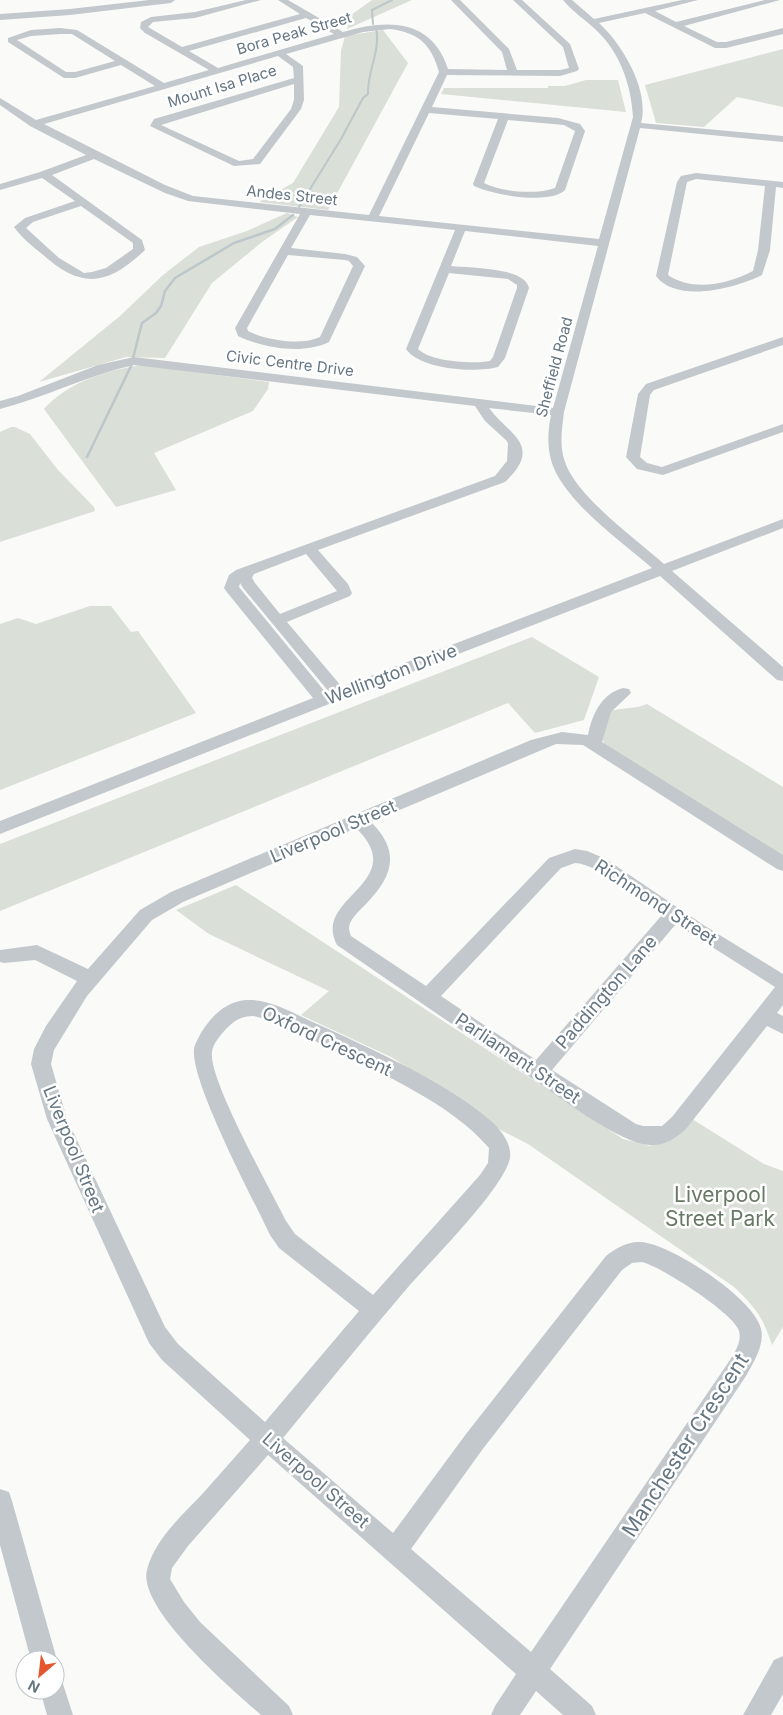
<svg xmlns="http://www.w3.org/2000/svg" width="783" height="1715" font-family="Inter,sans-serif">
<rect width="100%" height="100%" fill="#fafaf8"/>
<!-- green -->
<path fill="#dadfd7" d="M 372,0 L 412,0 L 347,29 L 351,15 Z
M 383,30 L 408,63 L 328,210 L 259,202 L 293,183 L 339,107 L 341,51 L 345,36 Z
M 783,49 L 783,107 L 737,97 L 704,127 L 656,123 L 645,85 Z
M 586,80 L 618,80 L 626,112 L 441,94 L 444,88 L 548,88 L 548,86 L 565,86 Z
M 287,213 L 298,217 L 262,242 L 212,283 L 165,358 L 126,357 L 39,382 L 120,316 L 163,275 L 199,247 L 247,231 Z
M 141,365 L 269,382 L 268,389 L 253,411 L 154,453 L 176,490 L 116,507 L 44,409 C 69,382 104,371 141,365 Z
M 11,427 L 15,427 L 30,434 L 58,470 L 94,507 L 95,511 L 0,542 L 0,432 Z
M 90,606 L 111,606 L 131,632 L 138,631 L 196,713 L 0,790 L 0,624 L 18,618 L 36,624 Z
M 532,637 L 599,677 L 584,720 L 535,733 L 508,703 L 0,911 L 0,844 Z
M 647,704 L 783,787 L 783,857 L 605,745 L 602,739 L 607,713 C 620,706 634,710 647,704 Z
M 236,885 L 623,1139 L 650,1146 L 664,1142 L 692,1119 L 764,1164 L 783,1171 L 783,1327 L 772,1345 C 763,1317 755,1307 734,1287 L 528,1144 L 487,1123 L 447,1093 L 391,1057 L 301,1015 L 329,991 L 209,934 L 176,910 Z"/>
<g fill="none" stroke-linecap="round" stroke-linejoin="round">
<!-- stream-far1 -->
<path stroke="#bbc7cb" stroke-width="2" d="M 373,24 L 372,10 L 392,0
M 299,207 L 341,139 L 363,98 L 368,94 C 367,71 381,51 376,28"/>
<!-- stream -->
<path stroke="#bbc7cb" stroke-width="2.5" d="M 87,457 L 131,366 L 142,323 L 156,313 L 161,306 L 165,291 L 175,278 L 234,243 L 275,229 L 293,215"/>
<!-- minor -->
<path fill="#c3c8cc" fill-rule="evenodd" d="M 149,0 L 175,0 L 171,3 L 70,15 L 0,20 L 0,14 L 70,9 Z
M 246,0 L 261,0 L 195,18 L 153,22 L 148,27 L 182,47 L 300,14 L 278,0 L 288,0 L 343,32 C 386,19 432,18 448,69 L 507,70 L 502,52 L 451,0 L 460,0 L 509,49 L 517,70 L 560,70 L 569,68 L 563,47 L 513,0 L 522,0 L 570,44 L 579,69 L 577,71 L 560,76 L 447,75 L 432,107 L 558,118 L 580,124 L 585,131 L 565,190 C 550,205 492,195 474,186 L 473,184 L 498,119 L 429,113 L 379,216 L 599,239 L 633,117 C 631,84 620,52 595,29 C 584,19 572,11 563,0 L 572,0 L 594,19 L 682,0 L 698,0 L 655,11 L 676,22 L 765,0 L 780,0 L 684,26 L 717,42 L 726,42 L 783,28 L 783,34 L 726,48 L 715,48 L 645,13 L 599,23 C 622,44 650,90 641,123 L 783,136 L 783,142 L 640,128 L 564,412 C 562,429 559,445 565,462 C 576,496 636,539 664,564 L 783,519 L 783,528 L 672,571 L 783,667 L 783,681 L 777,680 L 660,576 L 329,704 L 0,834 L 0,821 L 313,698 L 226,591 L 224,588 L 229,575 L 236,570 L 495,476 L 507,461 L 508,444 L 507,441 L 485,421 L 475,406 L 134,365 C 88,375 46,397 0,409 L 0,401 L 18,396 L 98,365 L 134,357 L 553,408 L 598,246 L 465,231 L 451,266 C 469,268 525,267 529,288 L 505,358 L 498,367 C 475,373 421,370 406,349 L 455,230 L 310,215 L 291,248 L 345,254 L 357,257 L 365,266 L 329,342 C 303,355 263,348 238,336 L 235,328 L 300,214 L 188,201 L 165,193 L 94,159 L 52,175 L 142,240 L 145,250 L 143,252 C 105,287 80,288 42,254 C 32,246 22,238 14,227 L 25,218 L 75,201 L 42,178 L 0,190 L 0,184 L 40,172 L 86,155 L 30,126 L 0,105 L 0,98 L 36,120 L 155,86 L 121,65 L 75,78 L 64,78 L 8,42 L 8,38 L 31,30 L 60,28 L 77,30 L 164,83 L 209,70 L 145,33 L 140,28 L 141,22 L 151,17 L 195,12 ZM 306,18 L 334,34 L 218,68 L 189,51 ZM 390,29 C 419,33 431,44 439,72 L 369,215 L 193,196 L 165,185 L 44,124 L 278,56 L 293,67 L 294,78 L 154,119 L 150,126 L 234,166 L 260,164 L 301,109 L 304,100 L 303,66 L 286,54 L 363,32 ZM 60,34 L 72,34 L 115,61 L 75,72 L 66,72 L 17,40 L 31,36 ZM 294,84 L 294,100 L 291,109 L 253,159 L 239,161 L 161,125 ZM 508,120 L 564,125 L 575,131 L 555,188 C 536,195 502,192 484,183 ZM 81,206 L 133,243 L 133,249 L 106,268 L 92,272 L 84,273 L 59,258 L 26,228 L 33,222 ZM 288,255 L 345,260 L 349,261 L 353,266 L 320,337 C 301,346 266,340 248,331 L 247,328 ZM 449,273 L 508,279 L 517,285 L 517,288 L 493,357 L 490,361 C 472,364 431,362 418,349 ZM 489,408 L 551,415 C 548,430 547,445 551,460 C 562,500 621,541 652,568 L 342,687 L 287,622 L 350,596 L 352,593 L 348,584 L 318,550 L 505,482 C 544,445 509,435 489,408 ZM 306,554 L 337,591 L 280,614 L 255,583 L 252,578 L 254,574 ZM 240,583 L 243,588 L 329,692 L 326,693 L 239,587 Z
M 696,173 L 783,182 L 783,188 L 776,187 L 770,250 L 762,275 C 736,288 677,304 656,276 L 677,182 L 681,176 ZM 696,179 L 765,186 L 758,250 L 753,271 C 728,284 693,292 668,275 L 687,182 Z
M 783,337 L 783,345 L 654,390 L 650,395 L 640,457 L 647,463 L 662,467 L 783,424 L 783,432 L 663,475 L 637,469 L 626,457 L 638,394 L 646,384 Z
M 623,688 L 629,689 L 631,693 L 611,712 L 602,742 L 783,855 L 783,871 L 777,869 L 583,745 L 556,744 L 371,822 C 402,853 392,878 364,906 C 359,911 349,920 349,928 C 349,931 350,933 351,936 L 426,986 L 549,858 L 575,849 L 587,851 L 606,859 L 705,926 L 783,974 L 783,1005 L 777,1013 L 783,1016 L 783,1034 L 767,1026 L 686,1129 C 673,1141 660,1148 642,1144 C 611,1136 562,1099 534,1080 C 468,1035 402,990 337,945 C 311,897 412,883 356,828 L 183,902 L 152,920 L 87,996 L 54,1050 L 51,1064 L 67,1119 L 165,1327 L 178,1344 L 265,1422 L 359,1311 L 279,1248 L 270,1235 C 256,1204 184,1071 195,1045 C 204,1024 222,1001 247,1000 C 270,999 295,1014 315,1023 C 370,1048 446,1082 491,1121 C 501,1130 512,1144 510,1158 C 504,1188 432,1260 409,1286 C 366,1336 325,1387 283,1438 L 393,1533 L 466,1434 L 606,1256 C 616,1248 628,1241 641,1242 C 671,1244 755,1299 761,1329 C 765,1345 753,1363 746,1376 L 550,1669 L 592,1706 L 596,1715 L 563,1715 L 536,1691 L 520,1715 L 491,1715 L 495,1706 L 516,1674 L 268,1455 L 188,1546 L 172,1568 L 170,1579 L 184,1602 L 200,1622 L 289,1706 L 293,1715 L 261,1715 C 233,1690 137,1609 147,1570 C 155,1538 184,1514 205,1491 C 220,1474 235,1457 250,1440 L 162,1360 L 149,1343 L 47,1119 L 31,1064 L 34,1049 L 46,1026 L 77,981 L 35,960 L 4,963 L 0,962 L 0,950 L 37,945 L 88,969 L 140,910 L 171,892 L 531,740 L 562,732 L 588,735 C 592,715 601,694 623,688 ZM 575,863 C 599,864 641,901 662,915 L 536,1060 L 441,996 L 561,868 ZM 676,924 L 775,987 L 672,1117 L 662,1126 L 643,1126 L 636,1124 L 552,1070 ZM 253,1016 C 279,1021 303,1035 327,1047 C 379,1072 452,1104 489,1148 L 488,1163 L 480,1175 L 373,1295 L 295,1234 L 286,1221 C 271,1190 208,1079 212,1052 C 213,1043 221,1035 226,1029 C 234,1021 241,1016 253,1016 ZM 642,1262 C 660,1266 735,1314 739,1331 C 742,1341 735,1352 730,1360 L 531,1652 L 411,1549 L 482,1450 L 622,1270 L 632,1263 Z
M 0,1489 L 9,1492 L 12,1501 L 57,1660 L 55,1665 L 55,1660 L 31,1660 L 0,1545 Z
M 783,1656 L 783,1694 L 771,1715 L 743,1715 L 774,1660 Z
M 55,1678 L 62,1681 L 73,1715 L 47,1715 L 40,1690 L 55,1690 Z"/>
</g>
<g text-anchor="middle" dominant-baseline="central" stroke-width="5" stroke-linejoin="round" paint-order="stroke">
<!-- far-street labels -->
<g font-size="15" fill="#657683" stroke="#fff">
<text transform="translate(294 33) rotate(-16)">Bora Peak Street</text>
<text transform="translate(222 86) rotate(-17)">Mount Isa Place</text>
<text transform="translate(292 195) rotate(6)">Andes Street</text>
<text transform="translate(290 363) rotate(7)">Civic Centre Drive</text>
<text transform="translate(554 367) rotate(-75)">Sheffield Road</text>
</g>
<!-- street labels -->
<g font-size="18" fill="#657683" stroke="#fff">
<text transform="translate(391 674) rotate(-21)">Wellington Drive</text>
<text transform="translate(333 831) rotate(-23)">Liverpool Street</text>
<text transform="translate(656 902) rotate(33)">Richmond Street</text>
<text transform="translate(606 992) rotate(-49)">Paddington Lane</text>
<text transform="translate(327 1041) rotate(25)">Oxford Crescent</text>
<text transform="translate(518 1058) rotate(34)">Parliament Street</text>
<text transform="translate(74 1149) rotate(68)">Liverpool Street</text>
<text transform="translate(316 1480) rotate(41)">Liverpool Street</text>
</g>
<!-- near-park labels -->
<g font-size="21" fill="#687a64" stroke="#fff">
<text x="720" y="1194">Liverpool<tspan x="720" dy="24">Street Park</tspan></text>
</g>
<!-- near-street labels -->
<g font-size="21" fill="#657683" stroke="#fff">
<text transform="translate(685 1445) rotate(-57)">Manchester Crescent</text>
</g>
</g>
<!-- north arrow -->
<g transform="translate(40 1675) rotate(208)"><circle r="24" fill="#ffffff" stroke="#c1c8cd"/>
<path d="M0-4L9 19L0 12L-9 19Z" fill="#e4572e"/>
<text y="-8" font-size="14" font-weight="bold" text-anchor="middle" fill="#657683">N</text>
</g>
</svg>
